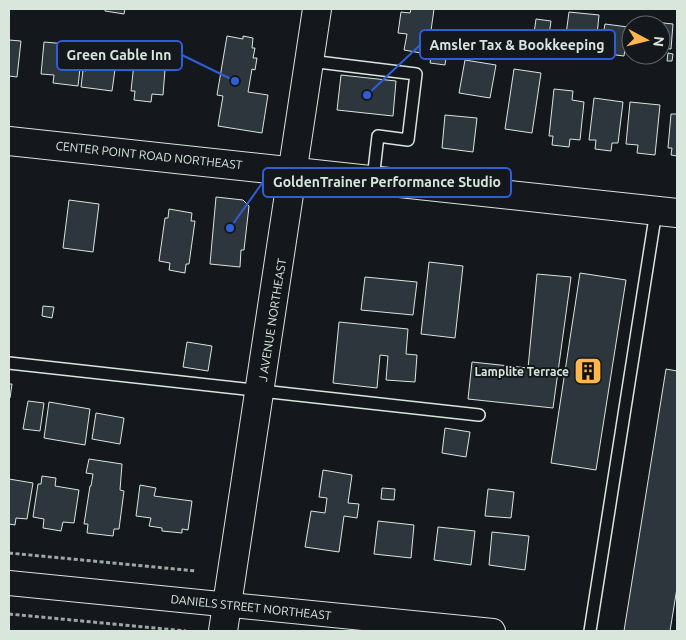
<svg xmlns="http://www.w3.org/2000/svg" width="686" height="640" font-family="Ubuntu,sans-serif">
<rect width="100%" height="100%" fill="#14181c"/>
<!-- building -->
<path fill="#2c363c" stroke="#d8e6dc" d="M 105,9 L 125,9 L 124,14 L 105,11 Z
M 411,9 L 434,9 L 430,38 L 423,37 L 421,53 L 404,50 L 407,34 L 398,33 L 401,12 L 410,13 Z
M 569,12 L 599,15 L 596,45 L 565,42 Z
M 536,19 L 551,21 L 546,57 L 531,55 Z
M 654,22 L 673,24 L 671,49 L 661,48 L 661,25 L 654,25 Z
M 605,24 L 628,27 L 624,56 L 600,53 Z
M 227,36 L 243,39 L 243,36 L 253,38 L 252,48 L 255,48 L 253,58 L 257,58 L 255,70 L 252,69 L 248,92 L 268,95 L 262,133 L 218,126 L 223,96 L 217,95 Z
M 9,40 L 21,41 L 17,77 L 9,76 Z
M 44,42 L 67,44 L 66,49 L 82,51 L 78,86 L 53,83 L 54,75 L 41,74 Z
M 136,45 L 155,47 L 154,56 L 166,57 L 163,95 L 152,94 L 151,102 L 134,100 L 135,91 L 131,91 Z
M 432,50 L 447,52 L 445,65 L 430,63 Z
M 88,52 L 117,55 L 112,91 L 81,87 L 83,70 L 86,71 Z
M 668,53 L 673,54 L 672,61 L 667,61 Z
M 465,60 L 496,65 L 490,98 L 459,93 Z
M 514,69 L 541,73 L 532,133 L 505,129 Z
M 341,75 L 396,81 L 393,116 L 337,110 Z
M 554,89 L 573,91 L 572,100 L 584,102 L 580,140 L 570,139 L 569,147 L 552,145 L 553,136 L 549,136 Z
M 594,98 L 623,102 L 618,143 L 612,143 L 611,151 L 595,149 L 596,140 L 589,140 Z
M 630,102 L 660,105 L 655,155 L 637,153 L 638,145 L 626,144 Z
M 671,114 L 677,114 L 677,156 L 671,155 L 672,148 L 668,148 Z
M 445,115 L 477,118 L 473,152 L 442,148 Z
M 216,197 L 243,200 L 249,206 L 244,250 L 241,250 L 240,267 L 210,264 Z
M 69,200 L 99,204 L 93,252 L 63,248 Z
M 169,209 L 192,213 L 191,221 L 195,221 L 189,264 L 186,264 L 185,273 L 169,270 L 170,263 L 159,261 L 165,218 L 168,218 Z
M 429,262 L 463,266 L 455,338 L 421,334 Z
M 580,273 L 626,280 L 596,470 L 551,463 Z
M 537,274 L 571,277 L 553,408 L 468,399 L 472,362 L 528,368 Z
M 365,277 L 417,282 L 413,315 L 361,310 Z
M 43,306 L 54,307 L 52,318 L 42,316 Z
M 339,322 L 408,329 L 406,354 L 417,355 L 415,382 L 386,380 L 388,356 L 380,355 L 377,388 L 333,383 Z
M 187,342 L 212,346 L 208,371 L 183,367 Z
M 666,369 L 677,371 L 677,588 L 670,631 L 624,631 Z
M 9,384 L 12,384 L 10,398 L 9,398 Z
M 28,401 L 44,403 L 40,431 L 23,429 Z
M 49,402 L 90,409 L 85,445 L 44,438 Z
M 96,413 L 124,418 L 120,444 L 92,439 Z
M 445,428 L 470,432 L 466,457 L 442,453 Z
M 89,459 L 122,464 L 120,490 L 124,491 L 119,529 L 114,529 L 113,536 L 87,533 L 88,524 L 84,524 L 90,486 L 91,486 L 93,474 L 86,473 Z
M 323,470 L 352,475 L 348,503 L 359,504 L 357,518 L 344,516 L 339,552 L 305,547 L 311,511 L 325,513 L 327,498 L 319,497 Z
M 42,476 L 56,478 L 55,486 L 79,490 L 74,523 L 63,522 L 61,531 L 43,528 L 44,519 L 33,517 L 38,484 L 41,484 Z
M 9,479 L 33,483 L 27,519 L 16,518 L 15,525 L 9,524 Z
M 140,485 L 156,488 L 154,496 L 192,501 L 188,530 L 182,529 L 182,533 L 162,531 L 162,528 L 149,526 L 151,518 L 136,516 Z
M 382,488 L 395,489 L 394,500 L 381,499 Z
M 488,489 L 514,492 L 511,518 L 485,516 Z
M 378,521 L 414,525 L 411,558 L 374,554 Z
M 438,527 L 475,531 L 471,565 L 434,560 Z
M 492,532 L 529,536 L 525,570 L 489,565 Z"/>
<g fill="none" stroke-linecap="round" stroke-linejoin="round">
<defs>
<path id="service" d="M 310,61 L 416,74 L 408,140 L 378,136 L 373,179
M 9,363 L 479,415
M 590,631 L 656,211"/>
<path id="minor" d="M 9,583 L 493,631"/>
<path id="tertiary" d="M 223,631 L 317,9"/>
<path id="secondary" d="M 9,141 L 677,213"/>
</defs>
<!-- service casing -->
<use href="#service" stroke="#d8e6dc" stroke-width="14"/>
<!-- minor casing -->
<use href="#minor" stroke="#d8e6dc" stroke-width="26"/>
<!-- tertiary casing -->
<use href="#tertiary" stroke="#d8e6dc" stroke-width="30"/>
<!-- secondary casing -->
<use href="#secondary" stroke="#d8e6dc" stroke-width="30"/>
<!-- path -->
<path stroke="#9da8a2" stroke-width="3" stroke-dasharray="4 2.5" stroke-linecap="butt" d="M 9,553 L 196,571
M 9,614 L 186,631"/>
<!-- service -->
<use href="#service" stroke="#14181c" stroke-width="11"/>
<!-- minor -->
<use href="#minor" stroke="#14181c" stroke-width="24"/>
<!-- tertiary -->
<use href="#tertiary" stroke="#14181c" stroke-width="28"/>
<!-- secondary -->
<use href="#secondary" stroke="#14181c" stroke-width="28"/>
</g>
<!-- icons -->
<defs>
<symbol id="building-square" viewBox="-11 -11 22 22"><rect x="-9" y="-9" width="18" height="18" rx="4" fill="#ffb74d" stroke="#14181c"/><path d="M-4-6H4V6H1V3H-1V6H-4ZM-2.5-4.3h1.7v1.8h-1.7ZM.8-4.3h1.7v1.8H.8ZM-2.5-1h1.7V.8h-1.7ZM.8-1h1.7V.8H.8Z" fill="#111"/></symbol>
</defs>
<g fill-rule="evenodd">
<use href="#building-square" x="572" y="355" width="32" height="32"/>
</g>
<g text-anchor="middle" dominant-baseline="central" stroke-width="4" stroke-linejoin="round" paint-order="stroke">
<!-- street labels -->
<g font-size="12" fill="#d8e6dc" stroke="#14181c">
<text transform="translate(149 155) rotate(6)">CENTER POINT ROAD NORTHEAST</text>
<text transform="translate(272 320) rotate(-81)">J AVENUE NORTHEAST</text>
<text transform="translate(251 607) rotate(6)">DANIELS STREET NORTHEAST</text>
</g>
<!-- poi labels -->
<g font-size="12" font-weight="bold" fill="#d8e6dc" stroke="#14181c" text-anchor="end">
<text x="569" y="371">Lamplite Terrace</text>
</g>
</g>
<!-- callouts -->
<path fill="none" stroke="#305dd8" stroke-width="2" d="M367 95L420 45M235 81L182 55M230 228L263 182"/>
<g fill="#305dd8" stroke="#14181c" stroke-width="2">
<circle cx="367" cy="95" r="5"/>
<circle cx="235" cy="81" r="5"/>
<circle cx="230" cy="228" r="5"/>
</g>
<g fill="#14181c" stroke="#305dd8" stroke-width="2">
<rect x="420" y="30" width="195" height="29" rx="5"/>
<rect x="57" y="41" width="125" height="29" rx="5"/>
<rect x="263" y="168" width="248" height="29" rx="5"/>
</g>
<g font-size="14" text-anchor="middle" font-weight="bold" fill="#d8e6dc">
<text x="517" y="50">Amsler Tax &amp; Bookkeeping</text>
<text x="119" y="60">Green Gable Inn</text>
<text x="387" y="187">GoldenTrainer Performance Studio</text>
</g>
<!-- border -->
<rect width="686" height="640" fill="none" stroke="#d8e6dc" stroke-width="20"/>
<!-- north arrow -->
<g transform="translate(646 40) rotate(97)"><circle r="24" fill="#14181c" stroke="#626a69"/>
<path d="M0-4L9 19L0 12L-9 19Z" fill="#ffb74d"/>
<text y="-8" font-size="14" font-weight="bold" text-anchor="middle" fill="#d8e6dc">N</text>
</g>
</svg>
